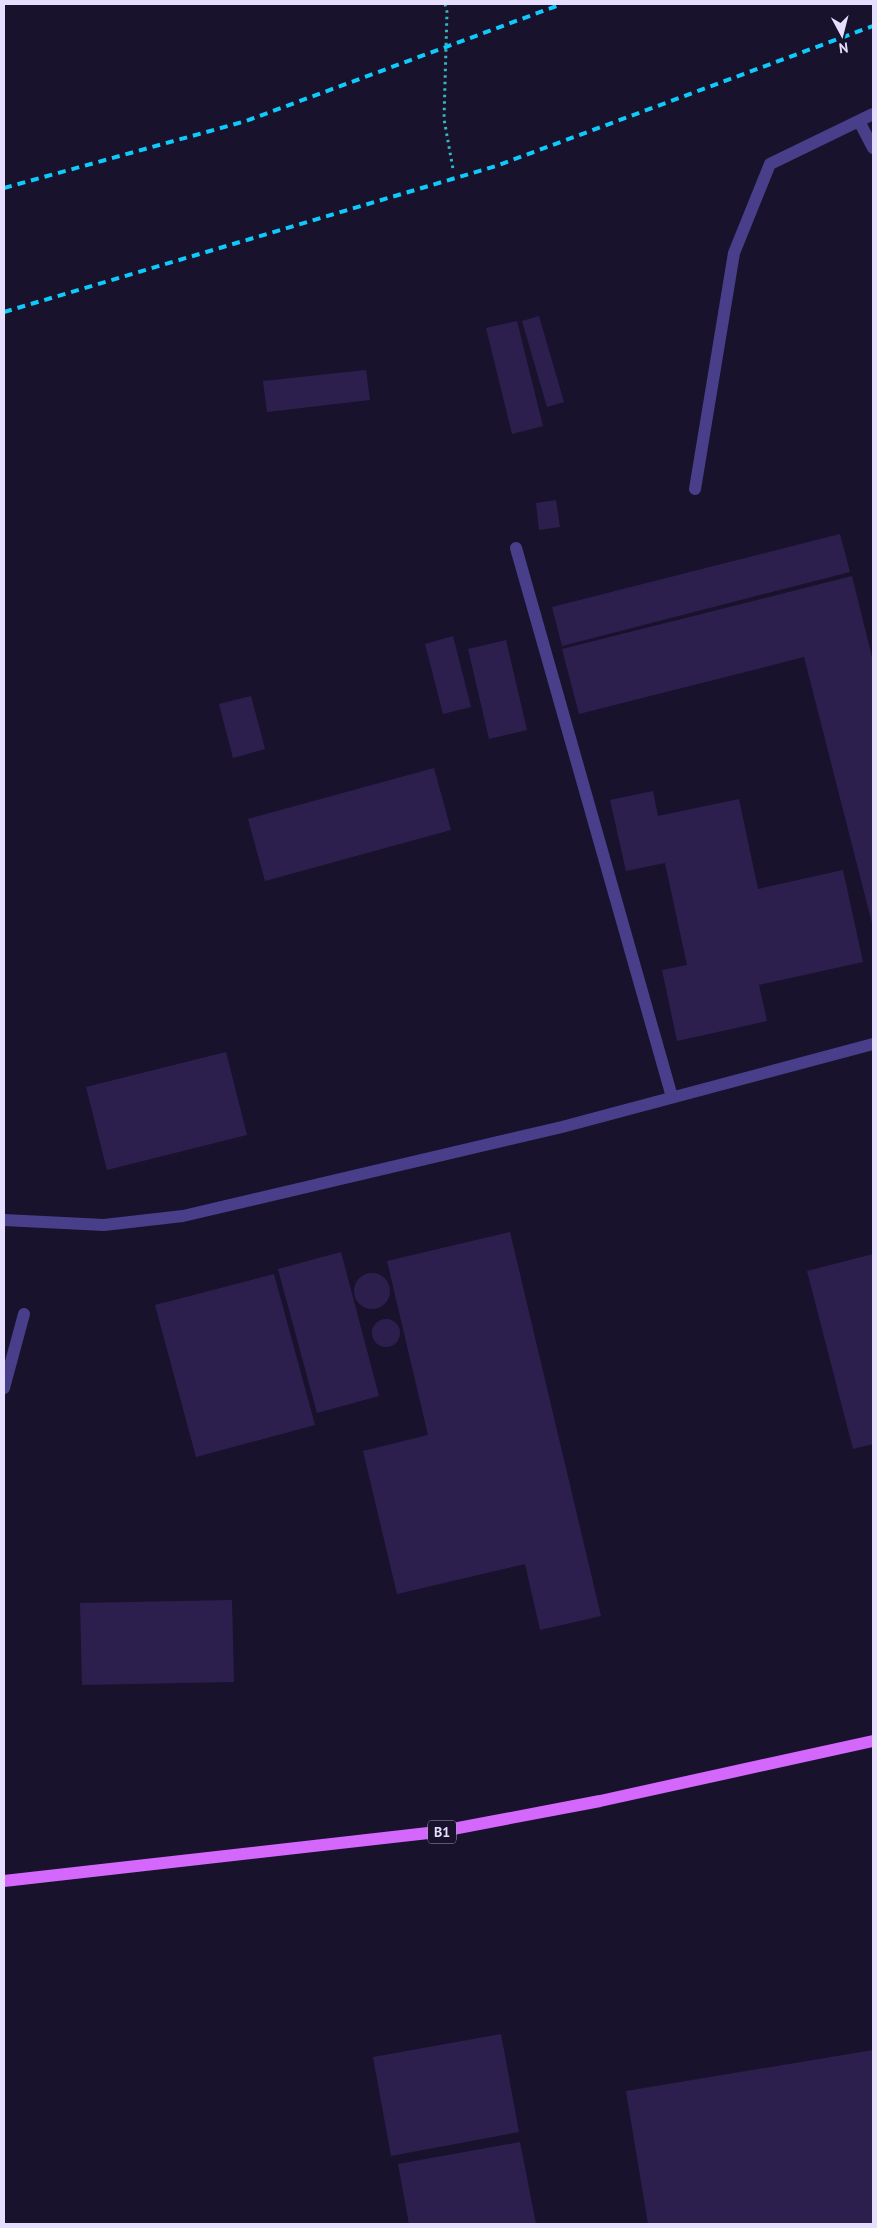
<svg xmlns="http://www.w3.org/2000/svg" width="877" height="2228" font-family="'PT Sans',sans-serif">
<rect width="100%" height="100%" fill="#19122d"/>
<!-- building -->
<path fill="#2d1f4d" d="M 539,316 L 564,402 L 547,407 L 522,321 Z
M 517,321 L 543,426 L 512,434 L 486,328 Z
M 366,370 L 370,400 L 267,412 L 263,381 Z
M 556,500 L 560,527 L 539,530 L 536,503 Z
M 840,534 L 850,572 L 562,646 L 552,607 Z
M 852,576 L 873,661 L 873,927 L 804,657 L 579,714 L 562,649 Z
M 453,636 L 471,707 L 443,714 L 425,644 Z
M 506,640 L 527,730 L 489,739 L 468,649 Z
M 251,696 L 265,749 L 233,758 L 219,704 Z
M 434,768 L 451,830 L 265,881 L 248,819 Z
M 653,791 L 658,816 L 739,799 L 758,889 L 843,870 L 863,962 L 759,985 L 767,1021 L 677,1041 L 662,970 L 687,965 L 665,863 L 626,871 L 610,800 Z
M 226,1052 L 247,1135 L 107,1170 L 86,1087 Z
M 510,1232 L 601,1616 L 540,1630 L 525,1564 L 397,1594 L 363,1451 L 428,1435 L 387,1261 Z
M 341,1252 L 379,1396 L 317,1413 L 278,1269 Z
M 873,1254 L 873,1444 L 853,1449 L 807,1271 Z
M354 1291a18 18 0 1 1 36 0a18 18 0 1 1-36 0Z
M 274,1274 L 315,1425 L 196,1457 L 155,1305 Z
M372 1333a14 14 0 1 1 28 0a14 14 0 1 1-28 0Z
M 232,1600 L 234,1682 L 82,1685 L 80,1603 Z
M 501,2034 L 519,2132 L 391,2156 L 373,2057 Z
M 873,2050 L 873,2224 L 648,2224 L 626,2091 Z
M 520,2142 L 536,2224 L 409,2224 L 398,2164 Z"/>
<g fill="none" stroke-linecap="round" stroke-linejoin="round">
<!-- path -->
<path stroke="#34b8bd" stroke-width="3" stroke-dasharray="2.5 4" stroke-linecap="butt" d="M 445,4 L 447,12 L 444,119 L 453,169"/>
<!-- service -->
<path stroke="#493e8a" stroke-width="12" d="M 859,121 L 873,148
M 695,489 L 734,253 L 770,164 L 873,114
M 516,548 L 672,1097
M 4,1220 L 104,1225 L 183,1216 L 562,1127 L 873,1044
M 4,1388 L 24,1314"/>
<!-- primary -->
<path stroke="#d468fc" stroke-width="12" d="M 4,1881 L 437,1832 L 600,1801 L 873,1741"/>
<!-- rail -->
<path stroke="#0ecbfb" stroke-width="4" stroke-dasharray="8 6" stroke-linecap="butt" d="M 4,188 L 246,121 L 562,4
M 4,312 L 496,166 L 873,26"/>
</g>
<g text-anchor="middle" dominant-baseline="central" stroke-width="4" stroke-linejoin="round" paint-order="stroke">
<!-- shield labels -->
<rect fill="#19122d" stroke="#a8a1bf" stroke-width="1" x="428" y="1820.5" width="28" height="23" rx="4"/>
<g font-size="14" font-weight="bold" fill="#e5defe">
<text x="442" y="1832">B1</text>
</g>
</g>
<!-- border -->
<rect width="877" height="2228" fill="none" stroke="#e5defe" stroke-width="10"/>
<!-- north arrow -->
<g transform="translate(842 35) rotate(173)" stroke="#19122d" stroke-width="4" paint-order="stroke">
<path d="M0-4L9 19L0 12L-9 19Z" fill="#e5defe"/>
<text y="-8" font-size="14" font-weight="bold" text-anchor="middle" fill="#e5defe">N</text>
</g>
</svg>
